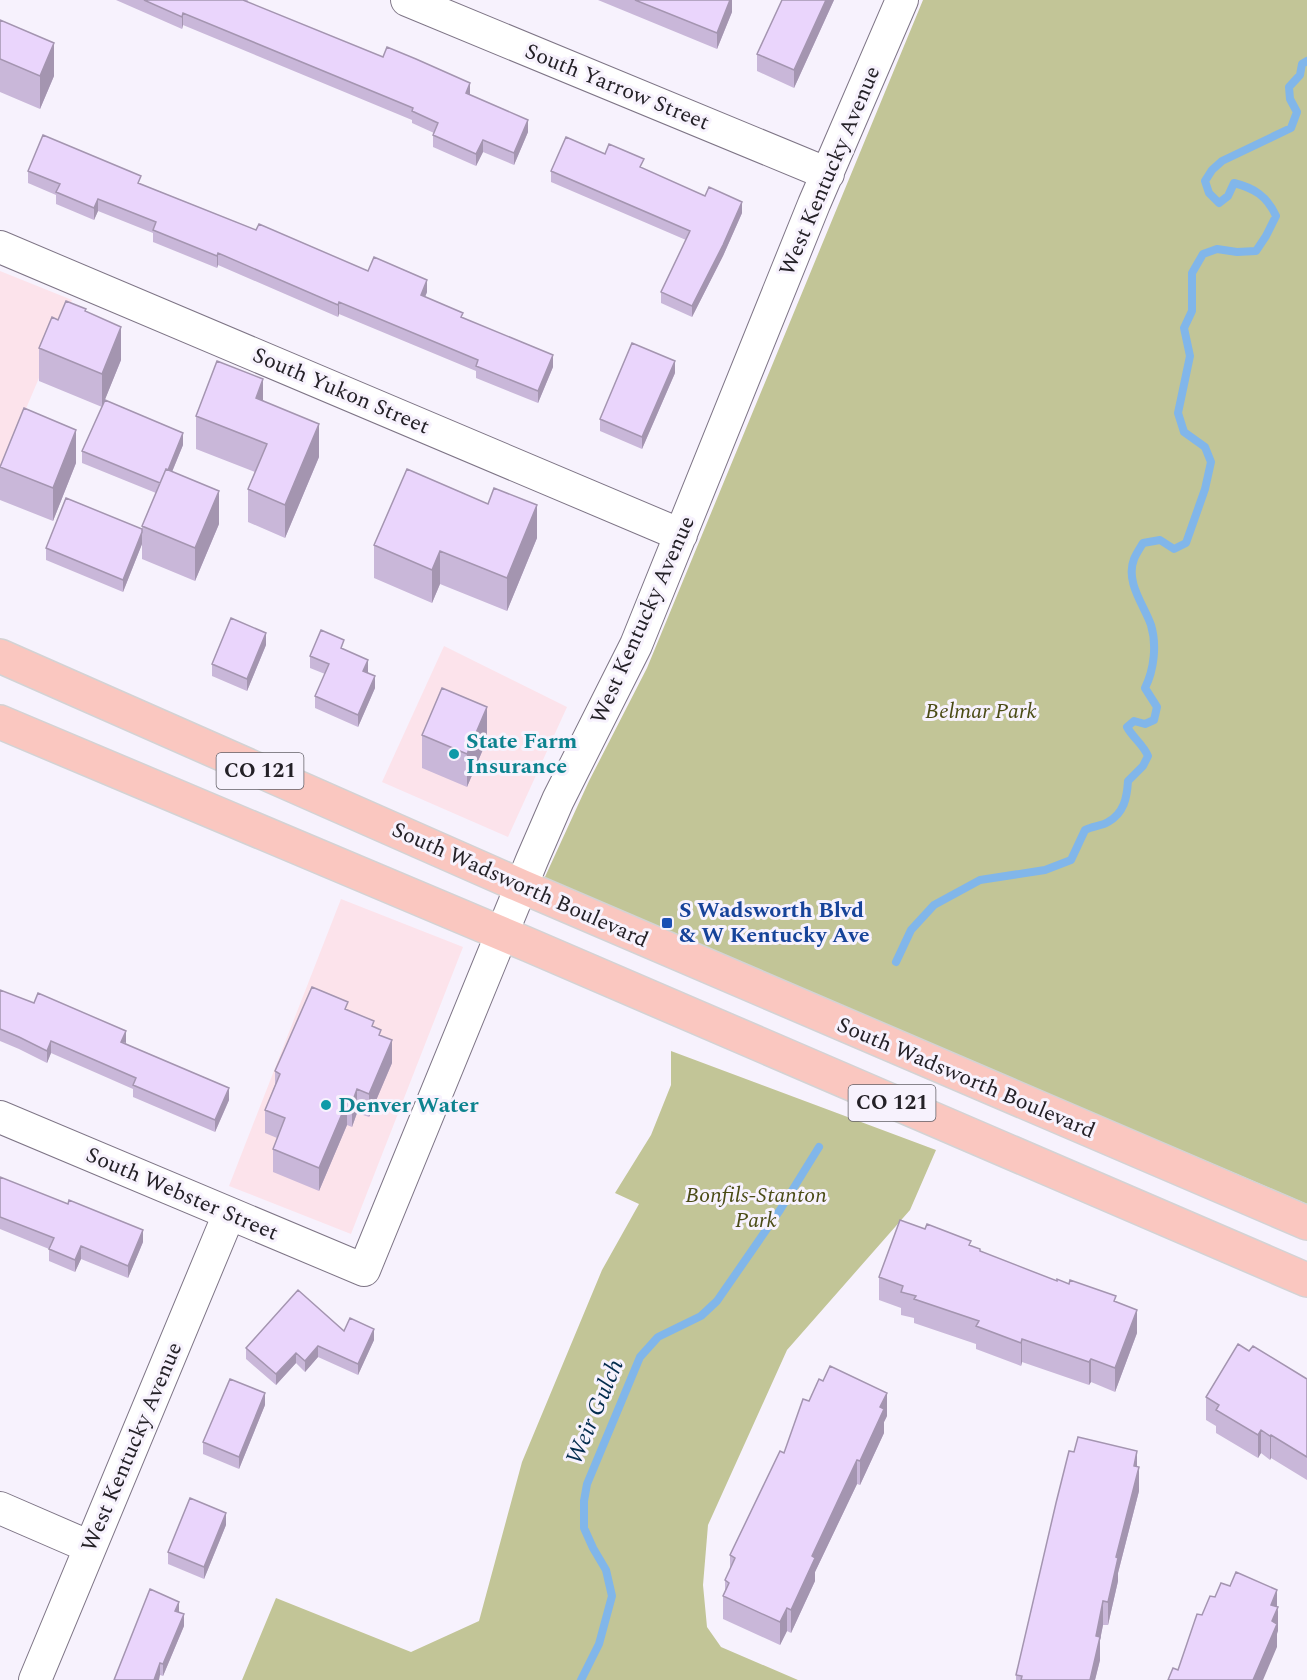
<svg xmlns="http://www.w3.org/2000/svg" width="1307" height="1680" font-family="Spectral,serif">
<rect width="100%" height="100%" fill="#f7f2fd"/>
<!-- commercial -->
<path fill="#fce3eb" d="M 0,271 L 72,300 L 0,470 Z
M 444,646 L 567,707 L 508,837 L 382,782 Z
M 341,899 L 463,947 L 351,1234 L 229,1186 Z"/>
<!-- green -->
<path fill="#c2c597" d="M 923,0 L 1307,0 L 1307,1204 L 544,879 L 589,781 L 647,668 Z
M 671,1051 L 936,1150 L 910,1210 L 787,1350 L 708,1525 L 703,1585 L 707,1627 L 721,1647 L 798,1680 L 242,1680 L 276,1598 L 411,1652 L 479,1621 L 522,1462 L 602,1270 L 639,1204 L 615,1193 L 651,1135 L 671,1085 Z"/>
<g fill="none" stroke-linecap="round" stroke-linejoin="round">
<!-- stream -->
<path stroke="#81b6ea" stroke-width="8" d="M 896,962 L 911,930 L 934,905 L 980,880 L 1045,870 L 1071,860 L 1085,830 C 1092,826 1102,826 1108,822 C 1124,813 1127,798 1128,781 L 1143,766 L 1148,756 C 1143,744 1133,738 1127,727 L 1134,721 L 1145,724 L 1154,720 L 1157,707 L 1145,688 C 1154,670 1157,645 1151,625 C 1144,605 1125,582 1134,559 C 1136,554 1140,548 1143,543 L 1160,540 L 1174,549 L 1186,543 L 1205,489 L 1211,462 L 1205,447 L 1184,432 L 1178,413 L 1190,356 L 1184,328 L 1192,311 L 1192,273 L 1203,254 L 1217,249 L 1237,252 L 1256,251 L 1266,236 L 1276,216 C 1267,196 1254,188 1234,183 L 1228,196 L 1219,203 L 1209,193 L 1205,181 L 1212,170 L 1222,161 L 1291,128 L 1297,112 L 1290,99 L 1289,87 L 1300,75 L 1302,64 L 1307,61
M 581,1680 L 599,1644 L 612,1596 L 606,1570 L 593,1548 L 584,1528 L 584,1501 L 587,1484 L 640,1357 L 658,1337 L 701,1316 L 717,1301 L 780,1210 L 819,1147"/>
<defs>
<path id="minor" d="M 407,0 L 828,174
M 0,247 L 681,535
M 0,1117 L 364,1270 L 532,860 L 558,800 L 636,645 L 814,204 L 902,0
M 0,1508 L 90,1547
M 35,1680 L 229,1214"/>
<path id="primary" d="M 0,656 L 521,886 L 1307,1223
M 0,722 L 529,945 L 1307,1280"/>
</defs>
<!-- minor casing -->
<use href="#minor" stroke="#7e7586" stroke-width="34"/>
<!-- primary casing -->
<use href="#primary" stroke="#d3d3d4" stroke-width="36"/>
<!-- minor -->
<use href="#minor" stroke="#fff" stroke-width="32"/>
<!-- primary -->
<use href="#primary" stroke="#fac7c0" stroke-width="33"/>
</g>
<!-- wall -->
<path fill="#c9b7d9" d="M 116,0 L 248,0 L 247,2 L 470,95 L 528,132 L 514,165 L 483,152 L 476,166 L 433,147 L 433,135 L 434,133 L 412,123 L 412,120 L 183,25 L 182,29 Z
M 598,0 L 732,0 L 732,12 L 717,49 Z
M 782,0 L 834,0 L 794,88 L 757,71 L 757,54 Z
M 0,20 L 54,76 L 40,109 L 0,92 Z
M 605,154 L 644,169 L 742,213 L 723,256 L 692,317 L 661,303 L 661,292 L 686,240 L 551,182 L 551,171 Z
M 28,171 L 141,184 L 256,230 L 427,292 L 425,297 L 553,367 L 538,403 L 476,378 L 476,371 L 339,314 L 338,317 L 218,265 L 217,268 L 153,242 L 153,233 L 98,211 L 94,220 L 56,204 L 56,195 L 28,183 Z
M 86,312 L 121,360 L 103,404 L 183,445 L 172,472 L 219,524 L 195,581 L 142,559 L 142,544 L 123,592 L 46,560 L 46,548 L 142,529 L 142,526 L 156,493 L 82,463 L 82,451 L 102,407 L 39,381 L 39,348 L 58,320 Z
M 675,373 L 642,449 L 600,431 L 600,419 Z
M 263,400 L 319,457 L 285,538 L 248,522 L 248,489 L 255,472 L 196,449 L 196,416 Z
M 76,463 L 53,521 L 0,500 L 0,465 Z
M 537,538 L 507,611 L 440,584 L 432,603 L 374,578 L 374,545 Z
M 266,645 L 247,691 L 212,676 L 212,664 Z
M 344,649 L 368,672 L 375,688 L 358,727 L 315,708 L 315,696 L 325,674 L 310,668 L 310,656 Z
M 422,735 L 487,740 L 467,787 L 422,768 Z
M 0,990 L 125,1043 L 229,1100 L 215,1132 L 133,1097 L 133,1089 L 51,1053 L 47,1063 L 19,1049 L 0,1041 Z
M 348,1010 L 374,1027 L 381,1036 L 392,1063 L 369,1117 L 357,1113 L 352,1127 L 347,1125 L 319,1191 L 273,1172 L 273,1149 L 277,1138 L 265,1133 L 265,1110 L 275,1085 L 275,1071 Z
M 0,1177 L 143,1242 L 128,1278 L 81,1259 L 75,1272 L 49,1261 L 49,1249 L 0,1229 Z
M 971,1246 L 980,1251 L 1057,1281 L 1116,1302 L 1137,1333 L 1115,1392 L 1091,1382 L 1089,1385 L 1022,1362 L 1021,1366 L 976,1349 L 976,1344 L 914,1323 L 914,1318 L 901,1315 L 901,1308 L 879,1300 L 879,1277 Z
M 344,1331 L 374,1340 L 358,1375 L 318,1357 L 305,1372 L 296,1363 L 276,1385 L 246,1359 L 246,1348 Z
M 1249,1351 L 1307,1379 L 1307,1480 L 1271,1458 L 1270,1460 L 1261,1453 L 1258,1458 L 1216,1433 L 1216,1426 L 1206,1420 L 1206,1397 Z
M 265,1405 L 239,1469 L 203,1454 L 203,1442 Z
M 887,1416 L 884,1422 L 884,1433 L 860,1485 L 857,1484 L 815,1572 L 815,1581 L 791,1633 L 787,1631 L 780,1645 L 723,1619 L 723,1596 L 725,1591 L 725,1580 L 730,1569 L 730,1555 L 784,1453 Z
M 1137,1467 L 1139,1491 L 1118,1573 L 1118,1581 L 1108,1625 L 1103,1625 L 1100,1640 L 1100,1660 L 1095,1680 L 1016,1680 L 1016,1675 Z
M 226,1525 L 204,1579 L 168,1564 L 168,1552 Z
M 179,1612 L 184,1626 L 163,1676 L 160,1675 L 114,1680 Z"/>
<!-- shaded-wall -->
<path fill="#a495b0" d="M 730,0 L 732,0 L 732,12 L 717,49 L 717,33 Z
M 826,0 L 834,0 L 794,88 L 794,70 Z
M 183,13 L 183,25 L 182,29 L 182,17 Z
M 54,43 L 54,76 L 40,109 L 40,76 Z
M 470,83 L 470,95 L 466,93 Z
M 528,120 L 528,132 L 514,165 L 514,153 Z
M 483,140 L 483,152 L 476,166 L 476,154 Z
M 98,199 L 98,211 L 94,220 L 94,208 Z
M 742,202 L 742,213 L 723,256 L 692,317 L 692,306 Z
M 218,253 L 218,265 L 217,268 L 217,256 Z
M 427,280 L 427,292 L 421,307 L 421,295 Z
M 339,302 L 339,314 L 338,317 L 338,305 Z
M 121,327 L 121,360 L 102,407 L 102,374 Z
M 553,355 L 553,367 L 538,403 L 538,391 Z
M 675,361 L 675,373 L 642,449 L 642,437 Z
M 263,379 L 263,412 L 256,398 Z
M 319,424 L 319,457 L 285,538 L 285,505 Z
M 76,430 L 76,463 L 53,521 L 53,488 Z
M 183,433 L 183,445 L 162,496 L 162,484 Z
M 219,491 L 219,524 L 195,581 L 195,548 Z
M 537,505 L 537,538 L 507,611 L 507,578 Z
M 142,532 L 142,544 L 123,592 L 123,580 Z
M 440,551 L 440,584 L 432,603 L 432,570 Z
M 266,633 L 266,645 L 247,691 L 247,679 Z
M 368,660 L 368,672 L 363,683 L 363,671 Z
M 375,676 L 375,688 L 358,727 L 358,715 Z
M 487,707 L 487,740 L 467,787 L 467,754 Z
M 126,1031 L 126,1043 L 121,1042 Z
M 392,1040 L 392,1063 L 369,1117 L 369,1094 Z
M 51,1041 L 51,1053 L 47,1063 L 47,1051 Z
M 229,1088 L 229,1100 L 215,1132 L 215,1120 Z
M 357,1089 L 357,1113 L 352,1127 L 352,1103 Z
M 347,1102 L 347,1125 L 319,1191 L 319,1168 Z
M 143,1230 L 143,1242 L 128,1278 L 128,1266 Z
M 81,1246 L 81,1259 L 75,1272 L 75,1260 Z
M 1137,1310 L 1137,1333 L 1115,1392 L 1115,1368 Z
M 374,1329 L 374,1340 L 358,1375 L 358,1364 Z
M 1022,1339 L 1022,1362 L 1021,1366 L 1021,1343 Z
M 318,1346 L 318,1357 L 305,1372 L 305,1361 Z
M 296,1353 L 296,1363 L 276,1385 L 276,1374 Z
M 1091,1359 L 1091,1382 L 1089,1385 L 1089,1362 Z
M 265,1393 L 265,1405 L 239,1469 L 239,1457 Z
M 887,1393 L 887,1416 L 884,1422 L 884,1433 L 860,1485 L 860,1461 L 880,1407 Z
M 1261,1430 L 1261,1453 L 1258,1458 L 1258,1435 Z
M 1271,1435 L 1271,1458 L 1270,1460 L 1270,1436 Z
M 1137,1451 L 1137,1474 L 1139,1467 L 1139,1491 L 1118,1573 L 1118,1581 L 1108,1625 L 1108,1602 Z
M 857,1460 L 857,1484 L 815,1572 L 815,1581 L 791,1633 L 791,1610 L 812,1556 Z
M 226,1513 L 226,1525 L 204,1579 L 204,1567 Z
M 1277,1590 L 1277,1611 L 1278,1607 L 1278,1631 L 1277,1634 L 1277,1647 L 1263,1680 L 1253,1680 L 1271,1605 Z
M 1103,1601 L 1103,1625 L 1100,1640 L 1100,1660 L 1095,1680 L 1090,1680 L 1096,1636 Z
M 179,1602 L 179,1614 L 175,1611 Z
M 787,1608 L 787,1631 L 780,1645 L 780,1622 Z
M 184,1614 L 184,1626 L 163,1676 L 163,1664 Z
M 160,1663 L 160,1675 L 159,1680 L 154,1680 Z"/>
<!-- building -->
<path fill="#ead5fc" stroke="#a495b0" stroke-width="1.5" d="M 144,0 L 243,0 L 383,57 L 387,47 L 416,59 L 470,83 L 466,93 L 528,120 L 514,153 L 483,140 L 476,154 L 433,135 L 438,123 L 412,111 L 413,108 L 183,13 L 182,17 Z
M 635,0 L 730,0 L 717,33 Z
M 782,0 L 826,0 L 794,70 L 757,54 Z
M 0,20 L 54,43 L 40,76 L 0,59 Z
M 43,135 L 141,176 L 138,183 L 256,230 L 259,224 L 368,271 L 374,257 L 427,280 L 421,295 L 463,313 L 461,317 L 553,355 L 538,391 L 476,366 L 478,360 L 339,302 L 338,305 L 218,253 L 217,256 L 153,230 L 156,222 L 98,199 L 94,208 L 56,192 L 60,184 L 28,171 Z
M 566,137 L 605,154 L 609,144 L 644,159 L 640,167 L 705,196 L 709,187 L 742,202 L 723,245 L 692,306 L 661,292 L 690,231 L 551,171 Z
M 66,301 L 86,309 L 85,311 L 121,327 L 102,374 L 39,348 L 52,317 L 58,320 Z
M 632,343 L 675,361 L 642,437 L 600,419 Z
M 217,361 L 263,379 L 256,398 L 319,424 L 285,505 L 248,489 L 267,444 L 196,416 Z
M 105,400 L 183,433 L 168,470 L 166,469 L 160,483 L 82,451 Z
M 24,408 L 76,430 L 53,488 L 0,467 Z
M 166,469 L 219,491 L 195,548 L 142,526 Z
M 407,469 L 488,504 L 494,488 L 537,505 L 507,578 L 440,551 L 432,570 L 374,545 Z
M 66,498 L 142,529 L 142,532 L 123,580 L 46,548 Z
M 231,618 L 266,633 L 247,679 L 212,664 Z
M 321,630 L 344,640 L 341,648 L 368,660 L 363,671 L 375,676 L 358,715 L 315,696 L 329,664 L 310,656 Z
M 442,688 L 487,707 L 467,754 L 422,735 Z
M 312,987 L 348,1002 L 345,1009 L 374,1021 L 372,1026 L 381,1030 L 379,1035 L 392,1040 L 369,1094 L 357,1089 L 352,1103 L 347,1102 L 319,1168 L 273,1149 L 285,1118 L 265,1110 L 280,1074 L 275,1071 Z
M 0,990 L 34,1003 L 38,993 L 126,1031 L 121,1042 L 229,1088 L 215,1120 L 133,1085 L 136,1078 L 51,1041 L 47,1051 L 19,1037 L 0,1029 Z
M 0,1177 L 68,1204 L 69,1200 L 143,1230 L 128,1266 L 81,1246 L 75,1260 L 49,1249 L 54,1238 L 0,1217 Z
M 900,1220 L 925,1229 L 927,1224 L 971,1241 L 969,1245 L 980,1249 L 980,1251 L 1057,1281 L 1057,1279 L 1069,1284 L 1070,1280 L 1116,1296 L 1114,1301 L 1137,1310 L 1115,1368 L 1091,1359 L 1089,1362 L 1022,1339 L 1021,1343 L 976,1326 L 979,1321 L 914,1299 L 916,1296 L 901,1292 L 903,1286 L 879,1277 Z
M 298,1290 L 344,1331 L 350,1318 L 374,1329 L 358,1364 L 318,1346 L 305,1361 L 296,1353 L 276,1374 L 246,1348 Z
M 1238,1344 L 1249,1351 L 1253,1346 L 1307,1379 L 1307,1457 L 1271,1435 L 1270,1436 L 1261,1430 L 1258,1435 L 1216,1410 L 1219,1405 L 1206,1397 Z
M 830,1366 L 887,1393 L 880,1407 L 884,1409 L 860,1461 L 857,1460 L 812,1556 L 815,1558 L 791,1610 L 787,1608 L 780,1622 L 723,1596 L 729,1583 L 725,1580 L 735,1558 L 730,1555 L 780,1451 L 784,1453 L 803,1399 L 809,1401 L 819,1379 L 823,1381 Z
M 230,1379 L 265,1393 L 239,1457 L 203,1442 Z
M 1078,1437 L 1137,1451 L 1134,1466 L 1139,1467 L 1116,1557 L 1118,1558 L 1108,1602 L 1103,1601 L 1096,1636 L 1100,1637 L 1090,1680 L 1021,1680 L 1022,1676 L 1016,1675 L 1056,1503 L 1069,1451 L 1074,1452 Z
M 190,1498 L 226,1513 L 204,1567 L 168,1552 Z
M 1236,1572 L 1277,1590 L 1271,1605 L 1278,1607 L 1272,1621 L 1277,1624 L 1253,1680 L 1168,1680 L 1173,1668 L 1178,1670 L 1197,1614 L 1202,1615 L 1210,1596 L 1215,1597 L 1221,1583 L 1230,1586 Z
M 150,1589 L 179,1602 L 175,1611 L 184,1614 L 163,1664 L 160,1663 L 154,1680 L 114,1680 Z"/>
<!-- markers -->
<g fill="#0f9aa8" stroke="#f7f2fd" stroke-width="2">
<circle cx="454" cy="754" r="6"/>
<circle cx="326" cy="1105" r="6"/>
</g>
<rect fill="#1a4fb4" stroke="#f7f2fd" stroke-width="2" x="661" y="917" width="12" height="12" rx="3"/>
<g text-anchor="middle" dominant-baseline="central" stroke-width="6" stroke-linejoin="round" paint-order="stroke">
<!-- shield labels -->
<g fill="#f7f2fd" stroke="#636067" stroke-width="1.5">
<rect x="216.5" y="753" width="87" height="36" rx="4.5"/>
<rect x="848.5" y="1085" width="87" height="36" rx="4.5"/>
</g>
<g font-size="21" font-weight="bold" fill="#242127">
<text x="260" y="771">CO 121</text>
<text x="892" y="1103">CO 121</text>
</g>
<!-- street labels -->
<g font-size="22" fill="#242127" stroke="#f7f2fd">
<text transform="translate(617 87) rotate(22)">South Yarrow Street</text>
<text transform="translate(830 171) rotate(-67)">West Kentucky Avenue</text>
<text transform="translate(341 391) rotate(23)">South Yukon Street</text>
<text transform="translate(643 620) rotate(-66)">West Kentucky Avenue</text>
<text transform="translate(520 885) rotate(24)">South Wadsworth Boulevard</text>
<text transform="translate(966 1078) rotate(23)">South Wadsworth Boulevard</text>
<text transform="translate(182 1194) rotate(23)">South Webster Street</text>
<text transform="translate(132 1447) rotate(-67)">West Kentucky Avenue</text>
</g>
<!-- park labels -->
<g font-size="22" font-style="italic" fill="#4a4b15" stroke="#f7f2fd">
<text x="981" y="711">Belmar Park</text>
<text x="756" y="1195">Bonfils-Stanton<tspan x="756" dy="25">Park</tspan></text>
</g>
<!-- culture labels -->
<g font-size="22" font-weight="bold" fill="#0d838f" stroke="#f7f2fd" text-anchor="start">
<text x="466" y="741">State Farm<tspan x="466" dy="25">Insurance</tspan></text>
<text x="338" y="1105">Denver Water</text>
</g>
<!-- transit labels -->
<g font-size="22" font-weight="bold" fill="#164399" stroke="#f7f2fd" text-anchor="start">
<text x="679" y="910">S Wadsworth Blvd<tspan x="679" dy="25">&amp; W Kentucky Ave</tspan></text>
</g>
<!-- water labels -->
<g font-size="24" font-style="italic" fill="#032c4d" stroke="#f7f2fd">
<text transform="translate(595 1412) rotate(-67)">Weir Gulch</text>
</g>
</g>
</svg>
